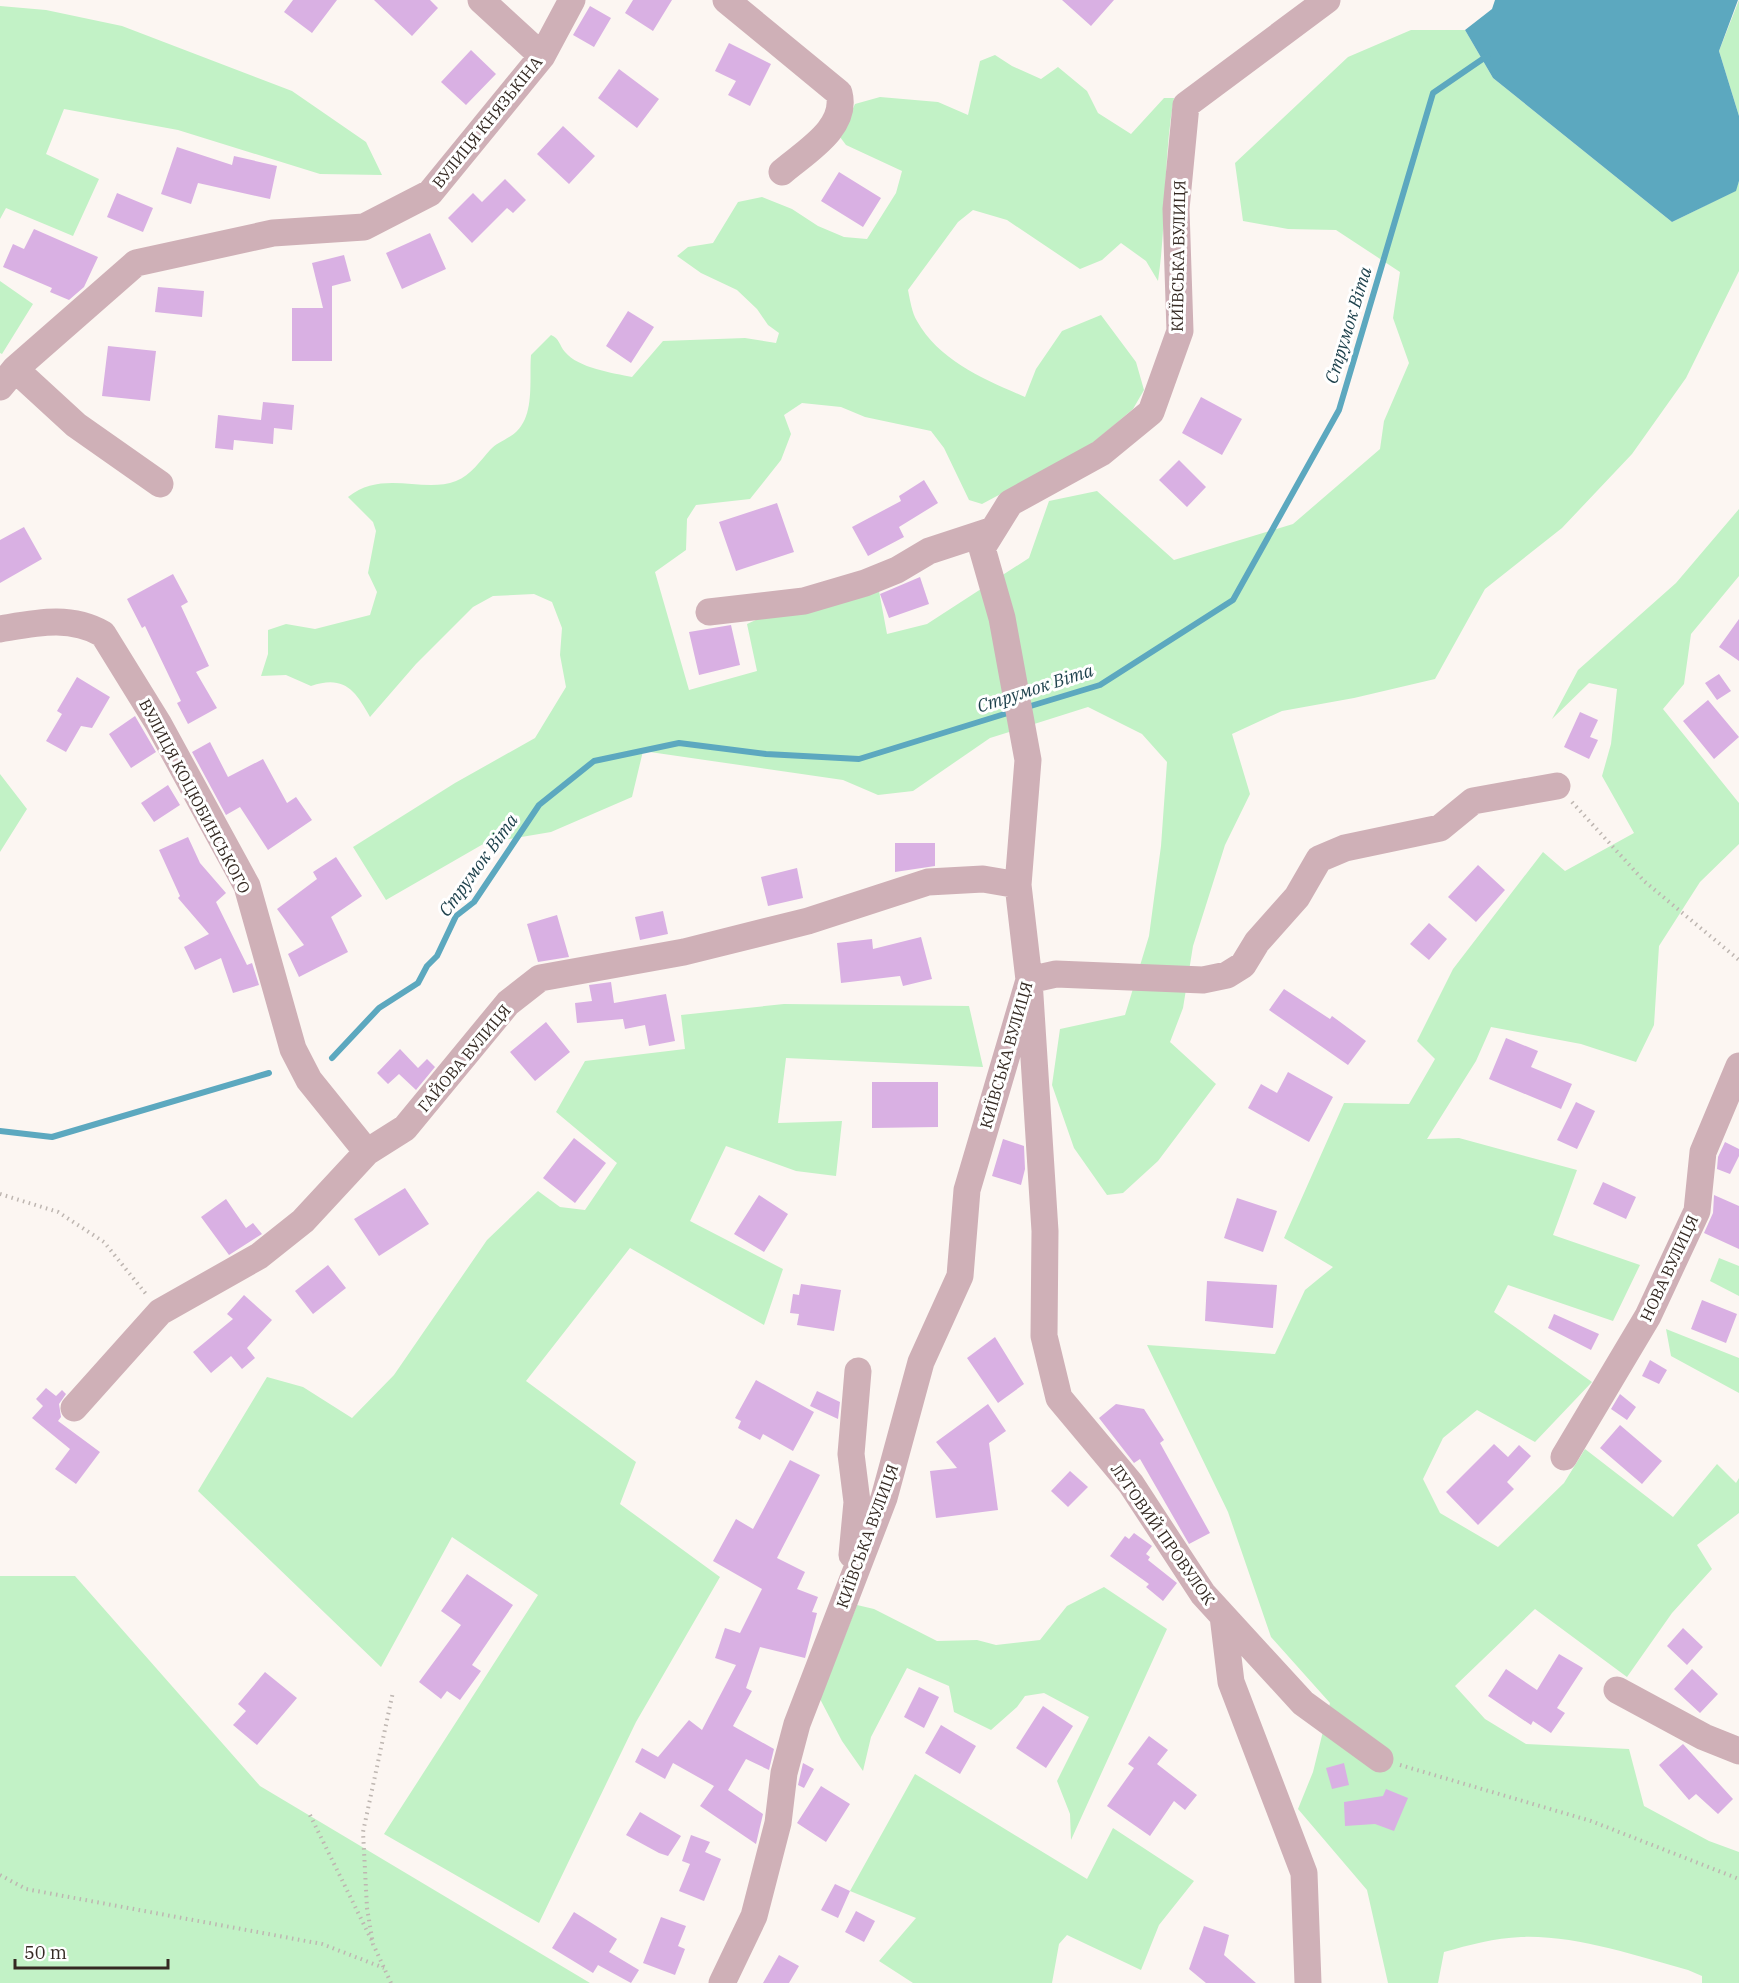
<svg xmlns="http://www.w3.org/2000/svg" width="1739" height="1983" font-family="'IBM Plex Serif',serif">
<rect width="100%" height="100%" fill="#fcf6f2"/>
<!-- green -->
<path fill="#c2f2c6" d="M 1739,0 L 1739,116 L 1719,51 Z
M 0,6 L 46,10 L 122,26 L 292,91 L 366,142 L 382,175 L 320,174 L 178,130 L 64,109 L 46,154 L 99,179 L 73,236 L 6,208 L 0,219 Z
M 1411,30 L 1465,30 L 1493,78 L 1672,222 L 1735,191 L 1739,181 L 1739,271 L 1686,378 L 1632,454 L 1562,528 L 1485,589 L 1435,679 L 1354,698 L 1282,711 L 1232,734 L 1250,794 L 1225,845 L 1193,946 L 1183,1008 L 1170,1042 L 1216,1084 L 1158,1161 L 1123,1193 L 1107,1195 L 1074,1148 L 1052,1085 L 1060,1029 L 1125,1015 L 1149,936 L 1161,846 L 1167,762 L 1142,734 L 1088,707 L 990,738 L 913,791 L 878,795 L 843,780 L 643,751 L 632,797 L 551,832 L 485,843 L 386,900 L 353,847 L 455,783 L 535,738 L 566,687 L 560,655 L 562,628 L 552,602 L 534,594 L 493,596 L 473,607 L 416,664 L 370,717 C 355,690 344,675 311,686 L 286,675 L 261,676 L 268,654 L 268,630 L 286,624 L 315,629 L 370,615 L 377,592 L 368,573 L 376,531 L 373,522 L 348,497 C 383,469 423,494 456,481 C 471,475 480,461 490,450 C 497,442 509,439 517,431 C 535,413 529,379 531,355 L 551,335 C 560,339 559,345 565,352 C 578,368 613,373 632,377 L 663,341 L 745,338 L 776,343 L 779,333 L 768,325 L 757,309 L 737,290 L 701,273 L 677,256 L 688,247 L 713,243 L 738,202 L 762,197 L 792,209 L 818,226 L 844,237 L 867,239 L 896,193 L 902,171 L 846,145 L 840,137 L 855,104 L 880,97 L 938,102 L 968,115 L 980,61 L 995,55 L 1012,66 L 1041,79 L 1058,67 L 1087,91 L 1098,113 L 1131,134 L 1164,98 L 1174,98 C 1163,158 1167,220 1158,281 L 1146,261 L 1121,243 L 1102,260 L 1080,269 L 1007,220 L 973,210 L 958,222 L 908,290 C 910,300 912,313 917,321 C 939,361 986,380 1025,397 L 1036,369 L 1062,331 L 1101,315 L 1136,362 L 1144,390 L 1133,409 L 1087,448 L 982,504 L 969,500 L 944,448 L 931,431 L 865,417 L 841,407 L 802,403 L 784,415 L 791,434 L 781,460 L 750,499 L 696,505 L 687,519 L 686,550 L 655,572 L 689,690 L 757,671 L 747,624 L 796,602 L 879,591 L 887,634 L 927,624 L 1029,558 L 1049,501 L 1097,491 L 1174,560 L 1293,524 L 1380,449 L 1384,421 L 1409,363 L 1393,318 L 1400,272 L 1336,230 L 1288,229 L 1243,221 L 1235,163 L 1348,57 Z
M 0,281 L 33,304 L 2,354 L 0,353 Z
M 1739,509 L 1739,576 L 1691,634 L 1684,684 L 1663,709 L 1739,803 L 1739,844 L 1700,882 L 1659,946 L 1654,1025 L 1636,1062 L 1581,1044 L 1491,1027 L 1476,1061 L 1427,1139 L 1459,1138 L 1577,1170 L 1553,1235 L 1640,1265 L 1613,1321 L 1508,1285 L 1494,1312 L 1592,1382 L 1535,1442 L 1477,1410 L 1443,1438 L 1423,1479 L 1440,1513 L 1498,1547 L 1564,1483 L 1585,1449 L 1673,1517 L 1717,1464 L 1736,1483 L 1739,1478 L 1739,1513 L 1697,1545 L 1712,1569 L 1672,1613 L 1627,1677 L 1535,1609 L 1455,1686 L 1485,1719 L 1526,1744 L 1629,1749 L 1644,1806 L 1709,1841 L 1739,1852 L 1739,1983 L 1702,1983 L 1702,1976 L 1688,1970 C 1635,1956 1577,1935 1521,1937 C 1495,1938 1469,1945 1444,1952 L 1438,1983 L 1388,1983 L 1367,1890 L 1298,1809 L 1313,1772 L 1330,1703 L 1271,1637 L 1228,1512 L 1147,1345 L 1275,1354 L 1305,1290 L 1333,1267 L 1284,1238 L 1344,1103 L 1409,1104 L 1435,1059 L 1417,1041 L 1453,969 L 1543,852 L 1565,871 L 1634,833 L 1602,776 L 1611,744 L 1617,689 L 1589,683 L 1552,719 L 1578,670 L 1676,583 Z
M 0,774 L 27,809 L 0,852 Z
M 784,1004 L 969,1006 L 983,1067 L 786,1058 L 778,1123 L 842,1121 L 836,1176 L 796,1171 L 726,1146 L 690,1221 L 783,1269 L 764,1325 L 630,1248 L 526,1381 L 636,1462 L 620,1504 L 720,1577 L 636,1722 L 539,1923 L 384,1834 L 538,1595 L 452,1537 L 381,1667 L 198,1491 L 267,1377 L 303,1387 L 352,1418 L 394,1375 L 487,1240 L 538,1191 L 560,1207 L 585,1210 L 617,1163 L 556,1112 L 585,1061 L 685,1049 L 681,1015 Z
M 1719,1258 L 1739,1266 L 1739,1296 L 1710,1281 Z
M 1666,1329 L 1739,1358 L 1739,1393 L 1671,1356 Z
M 0,1576 L 75,1576 L 260,1786 L 590,1983 L 0,1983 Z
M 1104,1587 L 1167,1629 L 1071,1840 L 1070,1814 L 1057,1781 L 1089,1717 L 1044,1693 L 1025,1696 L 1017,1707 L 991,1730 L 954,1712 L 949,1686 L 907,1668 L 871,1737 L 863,1771 L 842,1741 L 820,1699 L 857,1605 L 874,1609 L 937,1641 L 977,1640 L 996,1645 L 1040,1640 L 1067,1606 Z
M 915,1774 L 1087,1879 L 1113,1828 L 1194,1881 L 1159,1925 L 1141,1970 L 1067,1935 L 1059,1944 L 1052,1983 L 913,1983 L 879,1961 L 916,1918 L 850,1891 Z"/>
<!-- water -->
<path fill="#5ca8bf" d="M 1495,0 L 1738,0 L 1719,51 L 1739,116 L 1739,181 L 1736,191 L 1672,222 L 1493,78 L 1465,30 L 1492,9 Z"/>
<g fill="none" stroke-linecap="round" stroke-linejoin="round">
<!-- stream -->
<path stroke="#5ca8bf" stroke-width="6" d="M 1024,708 L 1100,685 L 1233,600 L 1339,410 L 1433,93 L 1487,56
M 332,1058 L 379,1008 L 418,983 L 427,966 L 437,956 L 456,916 L 474,902 L 539,805 L 594,761 L 679,743 L 766,754 L 859,759 L 1011,712
M 0,1131 L 52,1137 L 269,1073"/>
</g>
<!-- building -->
<path fill="#d9b0e3" d="M 293,0 L 337,0 L 312,33 L 284,12 Z
M 374,0 L 430,0 L 438,8 L 412,36 Z
M 633,0 L 672,0 L 653,31 L 625,13 Z
M 1062,0 L 1114,0 L 1091,26 Z
M 590,6 L 611,18 L 594,47 L 573,35 Z
M 729,43 L 771,64 L 750,106 L 728,95 L 736,81 L 715,71 Z
M 471,50 L 496,74 L 466,105 L 441,82 Z
M 619,69 L 659,99 L 637,128 L 598,98 Z
M 563,126 L 595,156 L 569,184 L 537,154 Z
M 177,147 L 232,165 L 234,156 L 277,166 L 270,199 L 198,183 L 191,204 L 161,194 Z
M 839,172 L 881,198 L 863,227 L 821,201 Z
M 505,179 L 526,200 L 513,213 L 507,208 L 472,243 L 448,218 L 473,193 L 482,202 Z
M 117,193 L 153,208 L 143,232 L 107,217 Z
M 34,229 L 98,257 L 84,287 L 69,300 L 50,292 L 52,288 L 3,267 L 13,244 L 24,249 Z
M 430,233 L 446,269 L 402,289 L 386,253 Z
M 344,255 L 351,281 L 332,286 L 332,361 L 292,361 L 292,308 L 323,308 L 312,263 Z
M 158,287 L 204,291 L 202,317 L 155,312 Z
M 628,311 L 654,327 L 631,363 L 606,346 Z
M 108,346 L 156,351 L 150,401 L 102,396 Z
M 1201,397 L 1242,419 L 1222,455 L 1182,433 Z
M 263,402 L 294,405 L 292,430 L 274,428 L 273,444 L 234,440 L 233,450 L 215,448 L 218,415 L 261,420 Z
M 1179,460 L 1206,487 L 1187,507 L 1159,480 Z
M 924,480 L 938,503 L 899,527 L 904,537 L 868,556 L 852,527 L 901,501 L 899,496 Z
M 777,503 L 794,552 L 736,571 L 719,522 Z
M 24,527 L 42,559 L 0,583 L 0,540 Z
M 173,574 L 188,602 L 181,606 L 209,666 L 196,672 L 217,708 L 188,724 L 177,703 L 181,701 L 145,626 L 142,628 L 127,599 Z
M 920,577 L 929,604 L 889,618 L 880,594 Z
M 1739,619 L 1739,661 L 1719,647 Z
M 731,625 L 740,665 L 699,675 L 689,632 Z
M 1719,674 L 1731,691 L 1717,700 L 1705,683 Z
M 77,677 L 110,697 L 92,728 L 81,726 L 66,752 L 46,741 L 62,714 L 57,711 Z
M 1708,700 L 1739,737 L 1714,759 L 1683,721 Z
M 1580,712 L 1598,720 L 1590,737 L 1598,740 L 1589,759 L 1564,747 Z
M 135,716 L 156,752 L 131,768 L 109,734 Z
M 210,742 L 228,777 L 263,759 L 287,803 L 296,797 L 312,820 L 268,850 L 240,807 L 226,815 L 192,752 Z
M 168,785 L 180,805 L 154,822 L 141,803 Z
M 188,837 L 200,863 L 226,893 L 216,902 L 247,965 L 252,963 L 259,985 L 233,993 L 221,958 L 195,970 L 184,947 L 209,934 L 178,898 L 180,896 L 159,850 Z
M 895,843 L 935,843 L 935,866 L 895,872 Z
M 336,857 L 362,896 L 331,917 L 348,952 L 299,977 L 288,954 L 304,945 L 277,909 L 317,879 L 313,872 Z
M 1478,865 L 1505,890 L 1476,922 L 1448,897 Z
M 797,868 L 803,898 L 768,906 L 761,877 Z
M 663,911 L 668,934 L 640,940 L 635,917 Z
M 557,915 L 569,957 L 538,962 L 527,924 Z
M 1429,923 L 1447,939 L 1429,960 L 1410,944 Z
M 921,937 L 932,979 L 903,986 L 900,976 L 841,983 L 837,943 L 872,939 L 873,949 Z
M 611,982 L 614,1003 L 666,994 L 675,1041 L 649,1046 L 645,1025 L 625,1029 L 623,1019 L 577,1023 L 575,1003 L 592,1001 L 589,985 Z
M 1284,989 L 1330,1019 L 1332,1016 L 1366,1041 L 1348,1065 L 1269,1010 Z
M 546,1022 L 570,1052 L 535,1081 L 510,1052 Z
M 1506,1038 L 1538,1051 L 1531,1067 L 1572,1084 L 1561,1109 L 1489,1079 Z
M 400,1049 L 418,1068 L 427,1059 L 435,1067 L 416,1090 L 399,1074 L 388,1084 L 377,1073 Z
M 1288,1072 L 1333,1097 L 1309,1142 L 1248,1108 L 1261,1084 L 1277,1093 Z
M 872,1082 L 938,1082 L 938,1127 L 872,1128 Z
M 1576,1102 L 1595,1111 L 1577,1149 L 1557,1140 Z
M 574,1138 L 606,1163 L 575,1203 L 543,1178 Z
M 1003,1139 L 1024,1146 L 1025,1169 L 1021,1185 L 992,1176 Z
M 1725,1142 L 1739,1149 L 1739,1156 L 1730,1174 L 1717,1169 L 1718,1157 Z
M 1603,1182 L 1636,1197 L 1626,1219 L 1593,1204 Z
M 405,1188 L 429,1224 L 379,1256 L 354,1219 Z
M 759,1195 L 788,1214 L 764,1252 L 734,1234 Z
M 1714,1195 L 1739,1206 L 1739,1249 L 1704,1233 L 1713,1213 Z
M 1237,1198 L 1277,1211 L 1263,1252 L 1224,1238 Z
M 226,1199 L 246,1228 L 253,1223 L 262,1234 L 229,1255 L 201,1217 Z
M 328,1265 L 346,1288 L 313,1314 L 295,1291 Z
M 1207,1281 L 1277,1285 L 1273,1328 L 1205,1321 Z
M 801,1284 L 841,1290 L 834,1331 L 797,1325 L 799,1314 L 790,1313 L 793,1294 L 799,1295 Z
M 244,1295 L 272,1320 L 247,1348 L 255,1358 L 242,1369 L 231,1356 L 211,1373 L 193,1352 L 233,1319 L 227,1314 Z
M 1702,1300 L 1737,1314 L 1726,1343 L 1691,1329 Z
M 1554,1314 L 1599,1334 L 1591,1350 L 1548,1328 Z
M 995,1337 L 1024,1384 L 998,1403 L 967,1358 Z
M 1650,1360 L 1667,1370 L 1659,1384 L 1642,1376 Z
M 756,1380 L 814,1412 L 793,1451 L 763,1434 L 760,1440 L 738,1428 L 741,1421 L 735,1418 Z
M 46,1388 L 56,1396 L 62,1390 L 66,1394 L 59,1404 L 61,1417 L 58,1421 L 100,1452 L 76,1484 L 55,1469 L 70,1449 L 32,1418 L 43,1406 L 36,1399 Z
M 817,1391 L 840,1402 L 838,1419 L 810,1406 Z
M 1620,1394 L 1636,1407 L 1627,1420 L 1611,1409 Z
M 988,1404 L 1006,1431 L 989,1443 L 998,1510 L 936,1518 L 930,1471 L 957,1468 L 936,1442 Z
M 1116,1404 L 1144,1409 L 1164,1440 L 1160,1443 L 1210,1533 L 1189,1544 L 1140,1459 L 1134,1463 L 1099,1418 Z
M 1620,1425 L 1662,1461 L 1642,1484 L 1600,1448 Z
M 1494,1444 L 1508,1457 L 1519,1445 L 1531,1456 L 1507,1482 L 1514,1489 L 1478,1525 L 1446,1492 Z
M 790,1460 L 820,1475 L 777,1558 L 805,1572 L 797,1589 L 818,1597 L 812,1612 L 817,1613 L 805,1658 L 760,1647 L 746,1688 L 752,1691 L 733,1726 L 774,1749 L 769,1770 L 746,1759 L 728,1790 L 763,1814 L 756,1844 L 700,1806 L 714,1786 L 673,1763 L 665,1779 L 635,1762 L 642,1748 L 658,1757 L 689,1720 L 702,1730 L 736,1665 L 715,1658 L 725,1628 L 740,1633 L 762,1589 L 713,1561 L 736,1519 L 753,1529 Z
M 1070,1471 L 1088,1487 L 1068,1507 L 1051,1491 Z
M 1134,1533 L 1152,1546 L 1146,1554 L 1150,1557 L 1148,1560 L 1177,1583 L 1163,1601 L 1146,1587 L 1149,1584 L 1110,1556 L 1125,1536 L 1129,1539 Z
M 467,1574 L 513,1605 L 472,1665 L 481,1671 L 460,1700 L 447,1691 L 441,1699 L 419,1682 L 461,1625 L 441,1611 Z
M 1683,1628 L 1703,1647 L 1687,1665 L 1667,1646 Z
M 1559,1654 L 1583,1668 L 1557,1708 L 1565,1713 L 1551,1733 L 1533,1721 L 1531,1725 L 1488,1696 L 1506,1669 L 1537,1690 Z
M 1692,1669 L 1718,1694 L 1700,1713 L 1674,1689 Z
M 265,1672 L 297,1698 L 257,1745 L 233,1725 L 246,1711 L 238,1704 Z
M 919,1687 L 939,1697 L 924,1728 L 904,1717 Z
M 1043,1706 L 1073,1726 L 1046,1768 L 1016,1748 Z
M 941,1725 L 976,1746 L 960,1774 L 925,1753 Z
M 1149,1736 L 1168,1750 L 1157,1764 L 1197,1795 L 1185,1810 L 1174,1801 L 1150,1836 L 1107,1806 L 1134,1768 L 1128,1764 Z
M 1683,1744 L 1733,1799 L 1718,1814 L 1696,1794 L 1689,1800 L 1659,1765 Z
M 803,1763 L 814,1769 L 804,1788 L 798,1785 Z
M 1344,1763 L 1349,1785 L 1332,1789 L 1326,1768 Z
M 821,1786 L 850,1804 L 826,1842 L 797,1823 Z
M 1386,1789 L 1408,1798 L 1394,1831 L 1375,1824 L 1345,1826 L 1344,1802 L 1383,1796 Z
M 640,1812 L 681,1836 L 668,1856 L 659,1853 L 626,1835 Z
M 691,1835 L 710,1842 L 705,1852 L 721,1859 L 704,1901 L 679,1891 L 690,1864 L 682,1861 Z
M 835,1884 L 850,1891 L 838,1918 L 821,1910 Z
M 856,1911 L 875,1921 L 864,1942 L 845,1932 Z
M 574,1912 L 617,1939 L 609,1952 L 639,1970 L 631,1983 L 598,1965 L 593,1973 L 552,1948 Z
M 661,1917 L 686,1926 L 678,1946 L 685,1949 L 675,1975 L 643,1963 Z
M 1204,1926 L 1229,1935 L 1224,1955 L 1256,1983 L 1206,1983 L 1189,1969 Z
M 779,1955 L 799,1966 L 789,1983 L 763,1983 Z"/>
<g fill="none" stroke-linecap="round" stroke-linejoin="round">
<!-- path -->
<path stroke="#beb6b1" stroke-width="4" stroke-dasharray="1.5 4.5" stroke-linecap="butt" d="M 1572,802 L 1644,881 L 1739,960
M 0,1194 L 58,1212 L 104,1242 L 146,1294
M 1400,1765 L 1591,1821 L 1739,1879
M 310,1815 L 372,1941
M 0,1875 L 26,1889 L 322,1944 L 384,1968
M 391,1983 L 373,1944 L 367,1908 L 363,1832 L 393,1692"/>
<!-- minor -->
<path stroke="#cfb0b7" stroke-width="27" d="M 481,0 L 542,56
M 726,0 L 839,93 C 848,128 805,152 782,172
M 15,369 L 76,425 L 160,484
M 0,387 L 15,369 L 136,263 L 273,233 L 364,227 L 430,193 L 542,56 L 572,0
M 709,612 L 804,601 L 865,583 L 897,570 L 929,551 L 993,530
M 0,629 C 36,623 70,615 103,634 L 158,723 L 247,886 L 293,1049 L 309,1080 L 367,1152
M 74,1408 L 160,1312 L 259,1256 L 303,1221 L 367,1152 L 405,1128 L 508,1003 L 540,978 L 684,952 L 808,921 L 928,882 L 983,879 L 1018,885
M 1564,1457 L 1648,1316 L 1697,1211 L 1703,1152 L 1739,1066
M 852,1555 L 857,1502 L 851,1454 L 858,1371
M 1223,1616 L 1231,1682 L 1304,1873 L 1308,1983
M 1617,1690 L 1704,1737 L 1739,1751
M 1380,1759 L 1303,1703 L 1203,1594 L 1131,1484 L 1059,1398 L 1044,1336 L 1045,1231 L 1029,980 L 1056,974 L 1203,980 L 1227,975 L 1243,965 L 1257,942 L 1297,897 L 1319,859 L 1345,848 L 1440,828 L 1473,801 L 1557,786
M 722,1983 L 754,1916 L 778,1823 L 784,1773 L 797,1724 L 884,1498 L 921,1362 L 960,1276 L 967,1190 L 1029,980 L 1018,885 L 1028,760 L 1002,618 L 982,548 L 1010,503 L 1101,453 L 1151,412 L 1180,331 L 1176,209 L 1186,105 L 1327,0"/>
</g>
<g text-anchor="middle" dominant-baseline="central" stroke-width="6" stroke-linejoin="round" paint-order="stroke">
<!-- street labels -->
<g font-size="16" fill="#342922" stroke="#fff">
<text transform="translate(487 122) rotate(-51)">ВУЛИЦЯ КНЯЗЬКІНА</text>
<text transform="translate(1178 256) rotate(-89)">КИЇВСЬКА ВУЛИЦЯ</text>
<text transform="translate(195 796) rotate(62)">ВУЛИЦЯ КОЦЮБИНСЬКОГО</text>
<text transform="translate(1006 1055) rotate(-74)">КИЇВСЬКА ВУЛИЦЯ</text>
<text transform="translate(464 1058) rotate(-50)">ГАЙОВА ВУЛИЦЯ</text>
<text transform="translate(1669 1268) rotate(-65)">НОВА ВУЛИЦЯ</text>
<text transform="translate(1163 1534) rotate(55)">ЛУГОВИЙ ПРОВУЛОК</text>
<text transform="translate(867 1536) rotate(-70)">КИЇВСЬКА ВУЛИЦЯ</text>
</g>
<!-- water labels -->
<g font-size="18" font-style="italic" fill="#1b3f4a" stroke="#fff">
<text transform="translate(1348 325) rotate(-73)">Струмок Віта</text>
<text transform="translate(1035 688) rotate(-18)">Струмок Віта</text>
<text transform="translate(478 865) rotate(-54)">Струмок Віта</text>
</g>
</g>
<!-- scale -->
<path d="M15 1959v9h153v-9" fill="none" stroke="#342922" stroke-width="3"/>
<text x="24" y="1959" font-size="18" fill="#342922" stroke="#ffffff" stroke-width="4.5" paint-order="stroke">50 m</text>
</svg>
